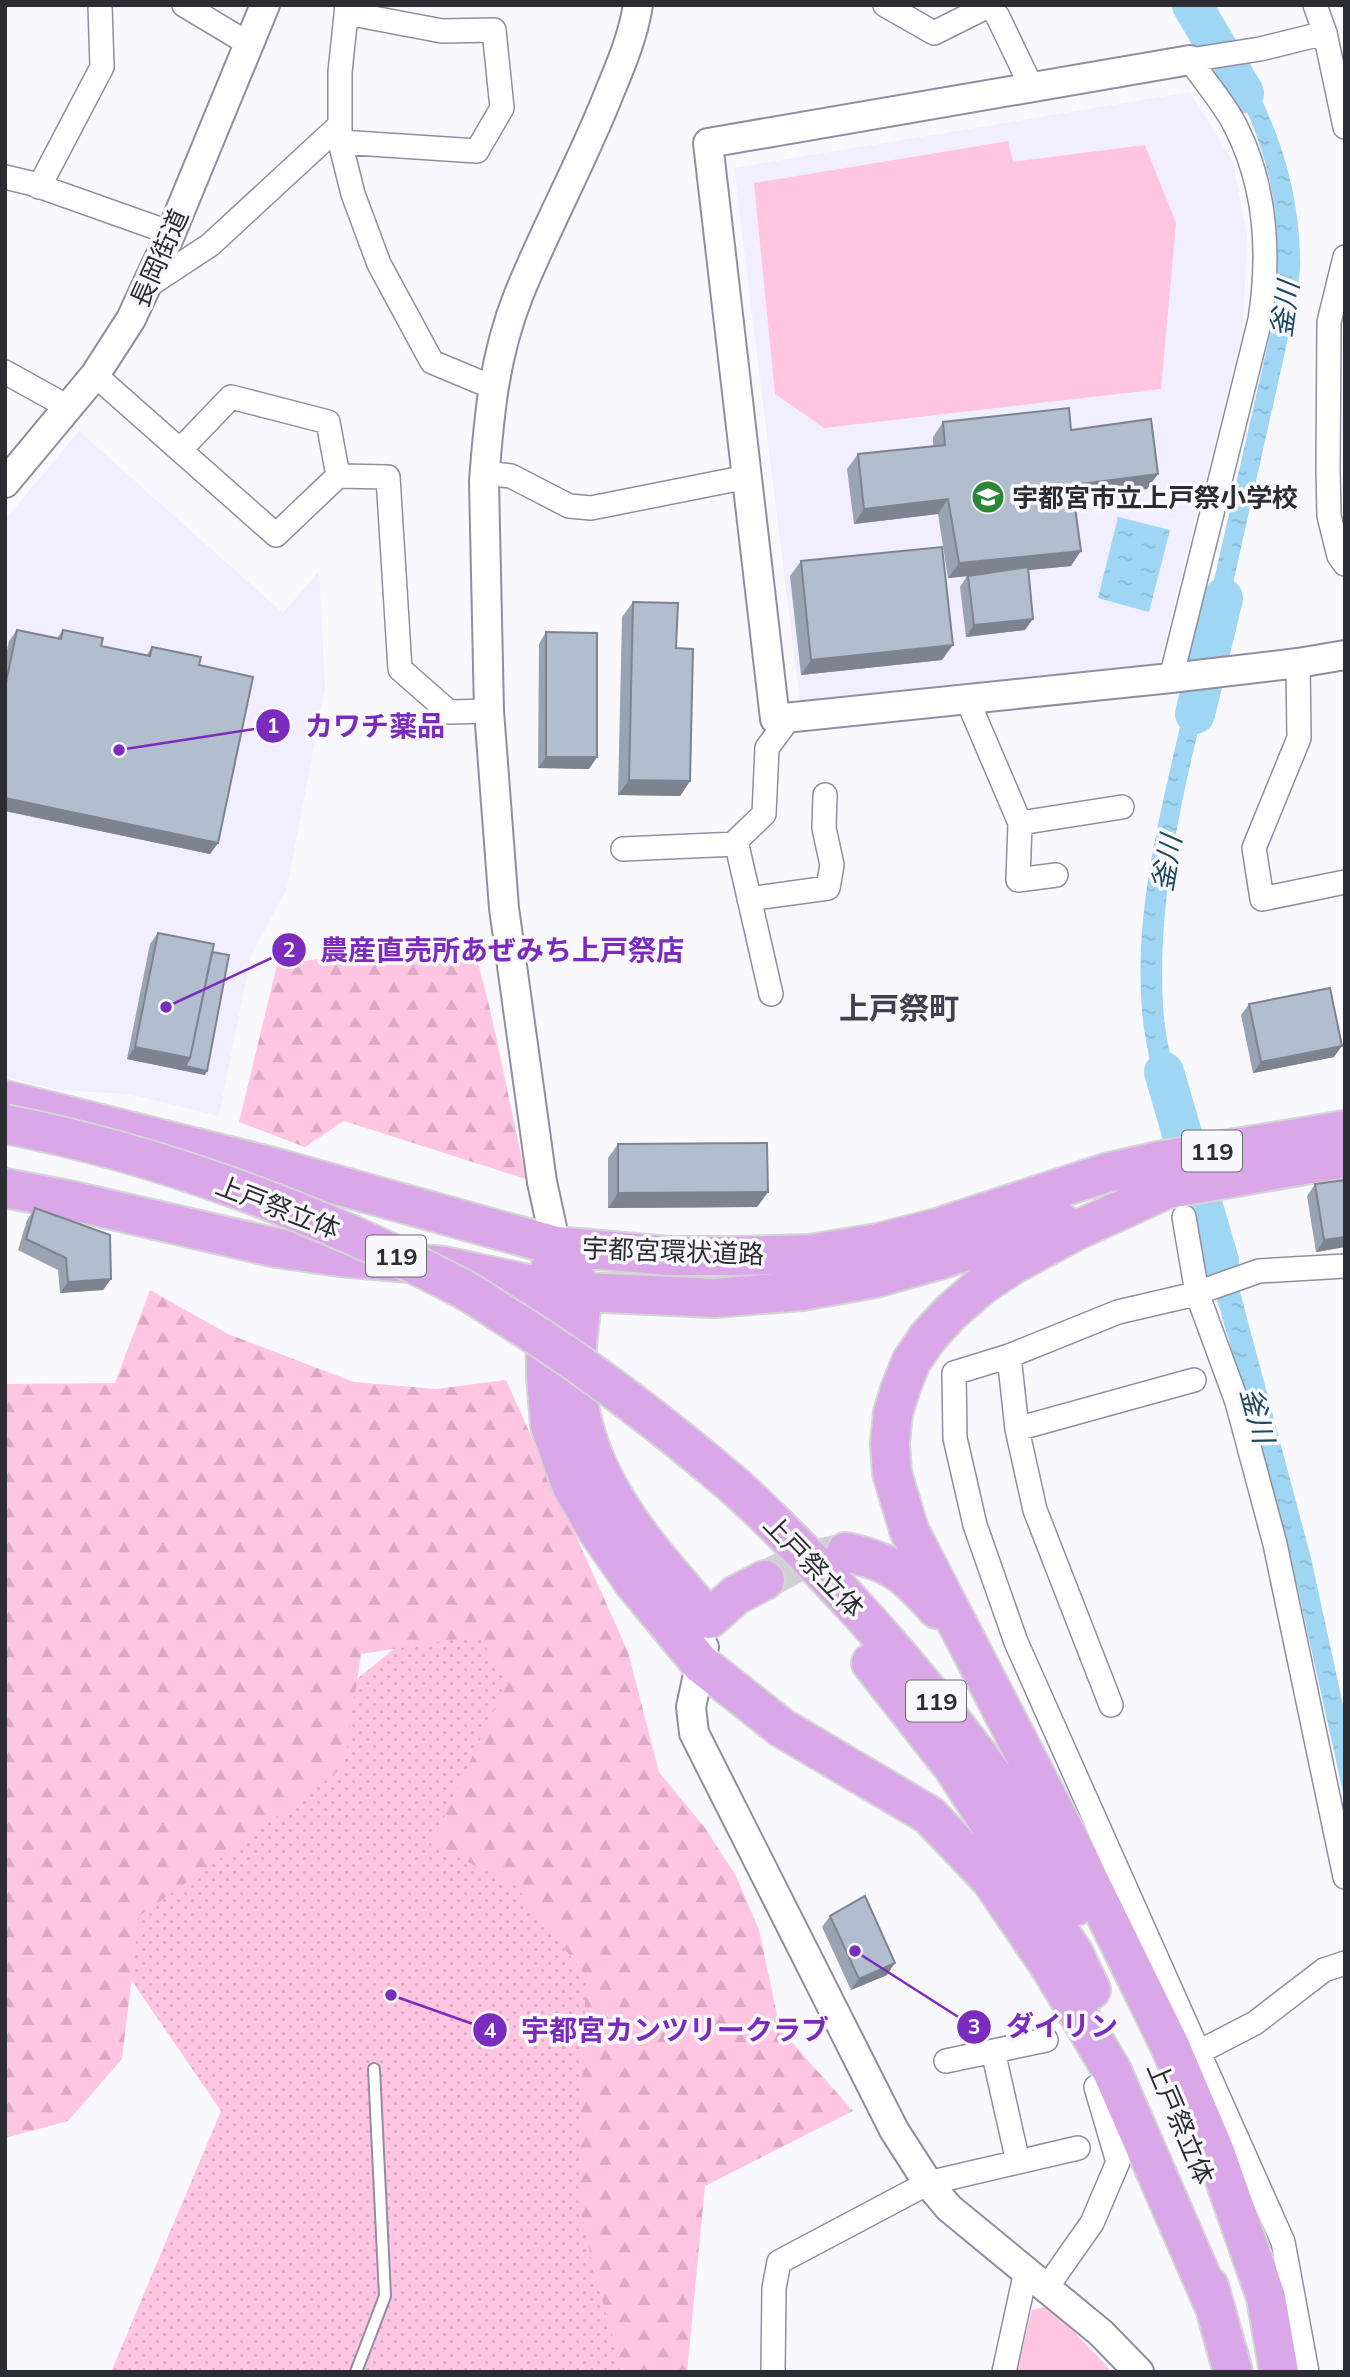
<svg xmlns="http://www.w3.org/2000/svg" width="1350" height="2377" font-family="Mulish,'Noto Sans JP',sans-serif">
<defs>
<pattern id="grass-dots" width="8" height="8" patternUnits="userSpaceOnUse" patternTransform="scale(1.75)"><rect width="8" height="8" fill="#ffc5e1"/><path d="M2 2h.1M6 6h.1" fill="none" stroke="#dba9c2" stroke-width="1.8" stroke-linecap="round"/></pattern>
<pattern id="forest-firs" width="22" height="20" patternUnits="userSpaceOnUse" patternTransform="scale(1.75)"><rect width="22" height="20" fill="#ffc5e1"/><path d="M5 1l3.5 6h-7zM16 11l3.5 6h-7z" fill="#dba9c2"/></pattern>
<pattern id="water-ripples" width="26" height="14" patternUnits="userSpaceOnUse" patternTransform="scale(1.75)"><rect width="26" height="14" fill="#9fd6f3"/><path d="M2 4q2-2 4 0t4 0M15 11q2-2 4 0t4 0" fill="none" stroke="#89b8d1"/></pattern>
</defs>
<rect width="100%" height="100%" fill="#f9f9fd"/>
<!-- built -->
<path fill="#f0eeff" d="M 1190,92 L 1233,162 L 1247,236 L 1243,329 L 1159,664 L 800,702 L 734,168 Z
M 79,431 L 283,613 L 319,571 L 325,688 L 287,888 L 251,956 L 219,1116 L 128,1094 L 58,1090 L 5,1077 L 5,520 Z"/>
<!-- grass -->
<path fill="url(#grass-dots)" d="M 480,1578 L 584,1729 L 649,2372 L 111,2372 L 221,2111 L 88,1917 L 250,1767 Z"/>
<!-- forest -->
<path fill="url(#forest-firs)" d="M 407,946 L 461,962 L 475,951 L 491,1013 L 526,1179 L 344,1121 L 305,1147 L 239,1122 L 277,965 Z
M 150,1290 L 228,1334 L 354,1382 L 436,1389 L 506,1380 L 628,1652 L 659,1772 L 705,1828 L 736,1876 L 759,1930 L 780,2029 L 853,2111 L 705,2186 L 687,2372 L 620,2372 L 616,2348 L 596,2279 L 578,2200 L 586,1976 L 514,1884 L 431,1845 L 508,1680 L 478,1636 L 361,1654 L 344,1767 L 228,1853 L 139,1916 L 122,2059 L 68,2121 L 5,2138 L 5,1384 L 115,1383 Z"/>
<!-- park -->
<path fill="#ffc5e1" d="M 1008,141 L 1013,162 L 1145,145 L 1176,223 L 1161,389 L 824,428 L 775,394 L 754,183 Z
M 1049,2306 L 1105,2364 L 1111,2372 L 1019,2372 L 1017,2369 L 1032,2310 Z"/>
<!-- water -->
<path fill="url(#water-ripples)" d="M 1179,5 L 1201,5 L 1219,31 L 1196,35 Z
M 1242,62 C 1277,123 1299,187 1300,258 C 1301,276 1296,295 1294,312 L 1218,650 L 1198,650 L 1272,326 C 1284,251 1278,180 1246,110 C 1239,94 1226,79 1216,65 Z
M 1118,517 L 1170,530 L 1149,612 L 1098,598 Z
M 1209,685 C 1184,789 1157,897 1163,1005 C 1165,1046 1178,1085 1190,1124 L 1168,1127 C 1159,1095 1149,1062 1144,1029 C 1129,914 1165,798 1189,687 Z
M 1218,1206 L 1234,1269 L 1211,1276 L 1192,1212 Z
M 1239,1288 L 1311,1558 L 1345,1714 L 1345,1801 L 1287,1540 L 1216,1296 Z"/>
<g fill="none" stroke-linecap="round" stroke-linejoin="round">
<!-- river -->
<path stroke="#9fd6f3" stroke-width="40" d="M 1192,5 L 1244,93
M 1195,714 L 1223,598
M 1164,1072 L 1219,1261"/>
<!-- trunk-tunnel -->
<path stroke="#d0d0d5" stroke-width="38" stroke-dasharray="38 19" stroke-linecap="butt" d="M 765,1580 L 801,1561 L 842,1553"/>
<defs>
<path id="service" d="M 356,2372 L 385,2296 L 374,2069"/>
<path id="minor" d="M 184,5 L 249,44
M 347,5 L 340,72 L 340,142 L 353,194 L 379,264 L 432,362 L 492,387
M 885,5 L 934,33 L 990,5
M 990,5 L 998,17 L 1032,88
M 1315,5 L 1325,33 L 1345,127
M 340,142 L 477,151 L 502,108 L 494,30 L 442,31 L 347,13
M 5,177 L 30,183 L 171,233
M 39,187 L 102,67 L 100,5
M 1345,257 L 1329,322 L 1328,470 L 1329,516 L 1339,556 L 1345,564
M 148,286 L 210,245 L 340,125
M 5,372 L 68,407
M 95,375 L 276,535 L 338,476 L 388,477 L 400,669 L 449,712 L 489,711
M 180,450 L 231,397 L 328,422 L 338,476
M 485,473 L 511,476 L 569,506 L 591,508 L 747,477
M 1298,663 L 1299,738 L 1254,848 L 1262,899 L 1345,882
M 1171,678 L 1260,320 C 1270,255 1266,186 1236,127 C 1224,103 1205,82 1190,60 L 1260,49 L 1325,33
M 967,699 L 1020,823 L 1018,880 L 1056,875
M 1020,823 L 1122,807
M 623,849 L 737,844
M 749,899 L 828,888 L 832,865 L 824,828 L 825,795
M 771,994 L 736,841 L 764,814 L 767,748 L 790,717
M 1184,1217 L 1197,1293 L 1237,1402 L 1275,1544 L 1345,1877
M 1009,1356 L 954,1373 L 955,1438 L 975,1525 L 1016,1642 L 1283,2242 L 1307,2372
M 1017,1429 L 1194,1380
M 1111,1705 L 1035,1510 L 1017,1429 L 1009,1356 L 1118,1312 L 1191,1295 L 1259,1271 L 1345,1266
M 993,2051 L 1018,2162
M 1199,2052 L 1255,2023 L 1324,1970 L 1345,1963
M 946,2061 L 1046,2040
M 1047,2287 L 1092,2223 L 1118,2162 L 1096,2087
M 773,2372 L 774,2288 L 779,2262 L 928,2183 L 1078,2148
M 1004,2372 L 1026,2271"/>
<path id="tertiary" d="M 1190,60 L 708,143 L 775,719 L 1171,678 L 1298,663 L 1345,655
M 5,483 L 95,375 L 131,319 L 171,233 L 265,5
M 556,1246 L 542,1182 L 504,908 L 489,711 L 484,481 C 489,416 494,356 519,294 C 547,225 583,160 610,91 C 622,62 633,36 638,5
M 704,1647 L 691,1707 L 694,1733 L 894,2130 L 928,2183 L 949,2208 L 1101,2333 L 1139,2372"/>
<path id="trunk" d="M 5,1100 L 269,1166 L 556,1246 L 669,1256 L 736,1256 L 810,1254 L 878,1243 L 937,1228 L 1106,1173 L 1158,1161 L 1345,1130
M 5,1188 L 73,1201 L 277,1248 L 340,1257 L 444,1266 L 546,1288 L 583,1292 L 714,1298 L 802,1291 L 875,1278 L 939,1260 L 1059,1220
M 1167,1189 L 1075,1231 L 1012,1265 L 982,1285 L 950,1313 L 928,1337 L 911,1362 L 901,1387 L 893,1413 L 890,1443 L 892,1473 L 909,1530 L 1069,1840 L 1170,2046 L 1215,2152 L 1266,2297 L 1279,2372
M 1144,1196 L 1167,1189 L 1345,1158
M 551,1265 L 546,1288 L 545,1312 L 546,1376 L 550,1426 L 571,1485 L 597,1530 L 634,1583 L 701,1664 L 782,1728 L 929,1815 L 991,1880 L 1051,1968 L 1112,2071 L 1216,2310
M 569,1269 C 573,1275 581,1285 583,1292 C 584,1299 580,1311 580,1318 C 577,1343 574,1369 577,1393 C 589,1487 650,1550 709,1619 L 736,1595 L 765,1580
M 737,1488 C 834,1578 922,1677 999,1784 C 1027,1823 1052,1865 1076,1906
M 846,1552 C 892,1562 906,1574 937,1609
M 871,1663 L 953,1767 L 1074,1954 L 1091,1990
M 1209,2286 L 1233,2372"/>
</defs>
<!-- service casing -->
<use href="#service" stroke="#908ea1" stroke-width="14"/>
<!-- minor casing -->
<use href="#minor" stroke="#908ea1" stroke-width="26"/>
<!-- tertiary casing -->
<use href="#tertiary" stroke="#908ea1" stroke-width="32"/>
<!-- trunk casing -->
<use href="#trunk" stroke="#d5d5d6" stroke-width="42"/>
<!-- service -->
<use href="#service" stroke="#fff" stroke-width="10"/>
<!-- minor -->
<use href="#minor" stroke="#fff" stroke-width="23"/>
<!-- tertiary -->
<use href="#tertiary" stroke="#fff" stroke-width="28"/>
<!-- trunk -->
<use href="#trunk" stroke="#daa7e8" stroke-width="38"/>
<defs>
<path id="trunk-bridge" d="M 5,1124 C 159,1154 324,1215 463,1289 C 481,1299 499,1312 517,1323 C 595,1372 667,1428 737,1488"/>
</defs>
<!-- trunk-bridge casing -->
<use href="#trunk-bridge" stroke="#d5d5d6" stroke-width="42" stroke-linecap="butt"/>
<!-- trunk-bridge -->
<use href="#trunk-bridge" stroke="#daa7e8" stroke-width="38"/>
</g>
<!-- wall -->
<path fill="#99a3b1" d="M 943,422 L 1071,430 L 1158,474 L 1147,489 L 1074,498 L 1071,566 L 1028,570 L 1025,630 L 966,637 L 960,587 L 967,576 L 948,578 L 938,514 L 854,524 L 847,469 L 858,454 L 933,446 L 933,437 Z
M 801,561 L 942,660 L 801,675 L 790,576 Z
M 633,602 L 676,648 L 690,781 L 680,796 L 618,795 L 622,617 Z
M 17,630 L 57,638 L 63,630 L 101,646 L 146,656 L 152,647 L 199,665 L 218,843 L 210,854 L 5,811 L 5,660 L 9,641 Z
M 546,632 L 597,757 L 589,769 L 538,768 L 539,644 Z
M 158,933 L 212,952 L 205,1075 L 127,1059 L 150,944 Z
M 1249,1004 L 1334,1057 L 1253,1073 L 1241,1015 Z
M 618,1144 L 768,1192 L 757,1207 L 608,1208 L 608,1158 Z
M 1315,1184 L 1345,1247 L 1316,1252 L 1307,1196 Z
M 35,1208 L 111,1279 L 103,1290 L 60,1293 L 58,1270 L 18,1250 L 27,1220 Z
M 830,1916 L 887,1975 L 851,1990 L 822,1927 Z"/>
<!-- shaded-wall -->
<path fill="#7d8490" d="M 1158,474 L 1147,489 L 1062,500 L 1072,485 Z
M 948,499 L 938,514 L 854,524 L 864,509 Z
M 1081,551 L 1071,566 L 948,578 L 959,563 Z
M 1033,619 L 1025,630 L 966,637 L 974,625 Z
M 953,645 L 942,660 L 801,675 L 811,660 Z
M 546,757 L 597,757 L 589,769 L 538,768 Z
M 629,780 L 690,781 L 680,796 L 618,795 Z
M 5,798 L 218,843 L 210,854 L 5,811 Z
M 1342,1046 L 1334,1057 L 1253,1073 L 1261,1062 Z
M 135,1047 L 190,1058 L 207,1071 L 205,1075 L 127,1059 Z
M 768,1192 L 757,1207 L 608,1208 L 618,1193 Z
M 1345,1237 L 1345,1247 L 1316,1252 L 1324,1240 Z
M 111,1279 L 103,1290 L 60,1293 L 68,1282 Z
M 895,1963 L 887,1975 L 851,1990 L 859,1979 Z"/>
<!-- building -->
<path fill="#b2bdce" stroke="#7d8490" stroke-width="2" d="M 1069,408 L 1071,430 L 1151,419 L 1158,474 L 1072,485 L 1081,551 L 959,563 L 948,499 L 864,509 L 858,454 L 945,445 L 943,422 Z
M 942,547 L 953,645 L 811,660 L 801,561 Z
M 1028,567 L 1033,619 L 974,625 L 968,576 Z
M 633,602 L 678,603 L 676,648 L 693,649 L 690,781 L 629,780 Z
M 17,630 L 61,639 L 63,630 L 103,638 L 101,646 L 150,656 L 152,647 L 201,657 L 199,665 L 253,677 L 218,843 L 5,798 L 5,687 Z
M 546,632 L 597,633 L 597,757 L 546,757 Z
M 158,933 L 214,944 L 190,1058 L 135,1047 Z
M 212,952 L 229,955 L 207,1071 L 185,1066 L 190,1058 Z
M 1330,988 L 1342,1046 L 1261,1062 L 1249,1004 Z
M 767,1143 L 768,1192 L 618,1193 L 618,1144 Z
M 1345,1180 L 1345,1237 L 1324,1240 L 1315,1184 Z
M 35,1208 L 110,1235 L 111,1279 L 68,1282 L 66,1258 L 26,1239 Z
M 865,1896 L 895,1963 L 859,1979 L 830,1916 Z"/>
<!-- icons -->
<defs>
<symbol id="school-disc" viewBox="-11 -11 22 22"><circle r="9.5" fill="#2b8737" stroke="#f9f9fd"/><path d="M0-5L7-2L0 1L-7-2ZM-4 1L0 2.5L4 1V4Q0 6-4 4Z" fill="#fff"/></symbol>
</defs>
<g fill-rule="evenodd">
<use href="#school-disc" x="969" y="478" width="38" height="38"/>
</g>
<g text-anchor="middle" dominant-baseline="central" stroke-width="7" stroke-linejoin="round" paint-order="stroke">
<!-- shield labels -->
<g fill="#f9f9fd" stroke="#6a6a70" stroke-width="2">
<rect x="1182" y="1130.5" width="60" height="41" rx="5"/>
<rect x="366" y="1235.5" width="60" height="41" rx="5"/>
<rect x="906" y="1680.5" width="60" height="41" rx="5"/>
</g>
<g font-size="24" font-weight="bold" fill="#2c2c33">
<text x="1212" y="1151">119</text>
<text x="396" y="1256">119</text>
<text x="936" y="1701">119</text>
</g>
<!-- street labels -->
<g font-size="26" fill="#2c2c33" stroke="#f9f9fd">
<text transform="translate(159 258) rotate(-66)">長岡街道</text>
<text transform="translate(278 1207) rotate(21)">上戸祭立体</text>
<text transform="translate(673 1251) rotate(2)">宇都宮環状道路</text>
<text transform="translate(814 1566) rotate(46)">上戸祭立体</text>
<text transform="translate(1181 2123) rotate(67)">上戸祭立体</text>
</g>
<!-- poi labels -->
<g font-size="26" font-weight="bold" fill="#2c2c33" stroke="#f9f9fd" text-anchor="start">
<text x="1012" y="497">宇都宮市立上戸祭小学校</text>
</g>
<!-- water labels -->
<g font-size="28" font-style="italic" fill="#1e495d" stroke="#f9f9fd">
<text transform="translate(1284 309) rotate(-82)">釜川</text>
<text transform="translate(1166 863) rotate(-80)">釜川</text>
<text transform="translate(1258 1415) rotate(75)">釜川</text>
</g>
<!-- quarter labels -->
<g font-size="30" font-weight="bold" fill="#424050" stroke="#f9f9fd">
<text x="899" y="1008">上戸祭町</text>
</g>
</g>
<!-- callouts -->
<path fill="none" stroke="#7b2cbf" stroke-width="2.5" d="M119 750L273 726M166 1007L289 950M855 1951L974 2027M391 1995L490 2030"/>
<g fill="#7b2cbf" stroke="#f9f9fd" stroke-width="2.5">
<circle cx="119" cy="750" r="7"/>
<circle cx="166" cy="1007" r="7"/>
<circle cx="855" cy="1951" r="7"/>
<circle cx="391" cy="1995" r="7"/>
<circle cx="273" cy="726" r="18"/>
<circle cx="289" cy="950" r="18"/>
<circle cx="974" cy="2027" r="18"/>
<circle cx="490" cy="2030" r="18"/>
</g>
<g font-size="21" text-anchor="middle" font-weight="bold" fill="#fff">
<text x="273" y="733">1</text>
<text x="289" y="957">2</text>
<text x="974" y="2034">3</text>
<text x="490" y="2038">4</text>
</g>
<g font-size="28" text-anchor="middle" font-weight="bold" fill="#7b2cbf" stroke="#f9f9fd" stroke-width="7" stroke-linejoin="round" paint-order="stroke">
<text x="375" y="736">カワチ薬品</text>
<text x="502" y="960">農産直売所あぜみち上戸祭店</text>
<text x="1062" y="2036">ダイリン</text>
<text x="675" y="2040">宇都宮カンツリークラブ</text>
</g>
<!-- border -->
<rect width="1350" height="2377" fill="none" stroke="#2c2c33" stroke-width="14"/>
</svg>
